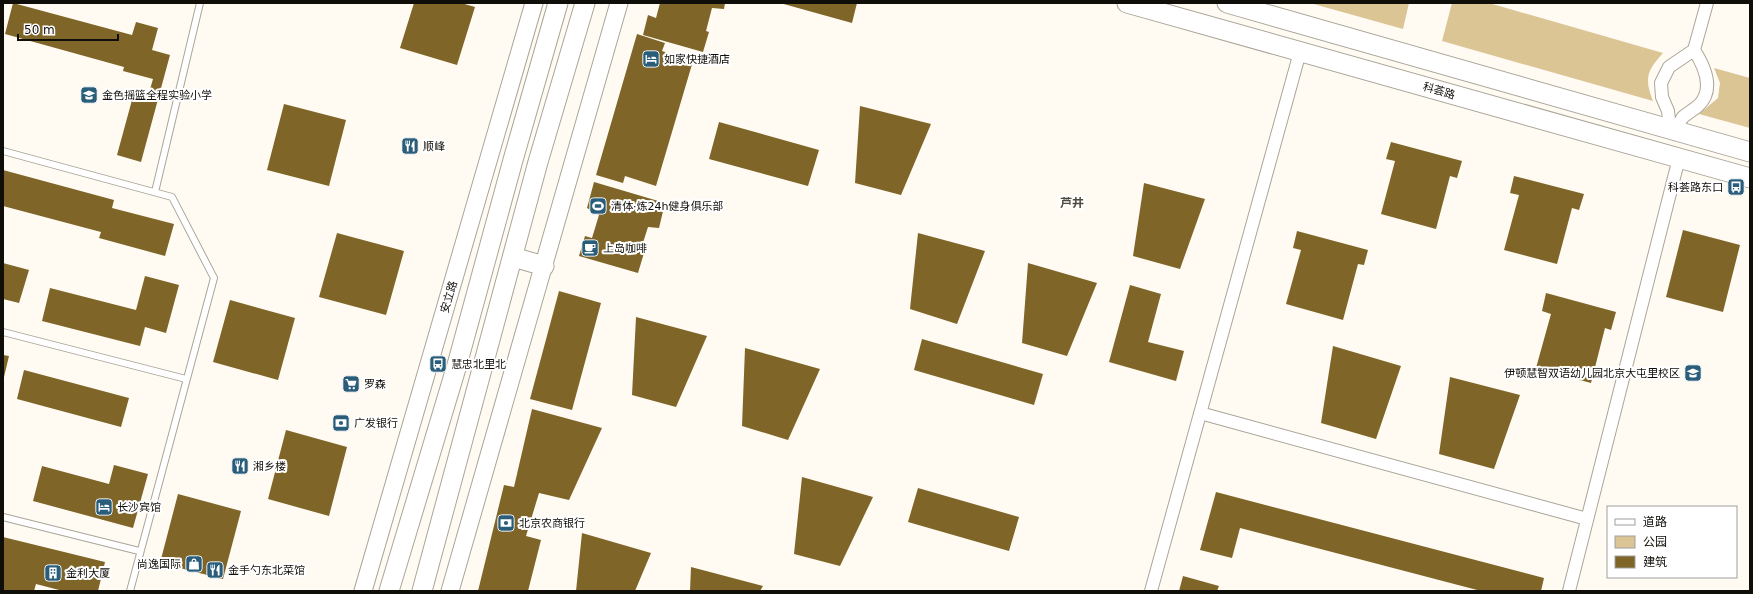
<svg xmlns="http://www.w3.org/2000/svg" width="1753" height="594" font-family="'DejaVu Sans','Noto Sans SC',sans-serif">
<rect width="100%" height="100%" fill="#fffbf3"/>
<!-- green -->
<path fill="#dbc595" d="M 1310,3 L 1409,3 L 1403,29 Z
M 1452,3 L 1489,3 L 1663,53 C 1647,71 1644,78 1653,101 L 1442,41 Z
M 1714,68 L 1750,78 L 1750,128 L 1699,114 L 1718,98 L 1720,83 Z"/>
<!-- building -->
<path fill="#7f6527" d="M 13,3 L 132,35 L 136,22 L 158,28 L 152,50 L 170,55 L 141,162 L 117,155 L 135,89 L 149,93 L 153,79 L 123,71 L 124,67 L 5,34 Z
M 414,3 L 461,3 L 475,7 L 457,65 L 400,48 Z
M 660,3 L 725,3 L 724,9 L 712,8 L 706,31 L 709,32 L 703,52 L 643,35 L 648,15 L 656,18 Z
M 780,3 L 857,3 L 852,23 Z
M 637,34 L 665,43 L 662,51 L 693,61 L 656,186 L 625,176 L 623,183 L 596,175 Z
M 284,104 L 346,120 L 329,186 L 267,170 Z
M 860,106 L 931,124 L 901,195 L 855,183 Z
M 719,122 L 819,150 L 808,186 L 709,159 Z
M 1391,142 L 1462,161 L 1457,178 L 1450,176 L 1436,229 L 1381,214 L 1395,161 L 1386,159 Z
M 3,170 L 114,200 L 112,208 L 174,224 L 165,256 L 99,238 L 101,232 L 3,206 Z
M 1514,176 L 1584,194 L 1579,210 L 1572,208 L 1557,264 L 1504,250 L 1519,195 L 1510,193 Z
M 594,182 L 665,203 L 659,228 L 648,227 L 640,252 L 644,253 L 638,273 L 579,256 L 585,236 L 592,238 L 599,215 L 587,208 Z
M 1144,183 L 1205,199 L 1180,269 L 1133,256 Z
M 1683,230 L 1740,245 L 1723,312 L 1666,297 Z
M 1297,231 L 1368,250 L 1364,265 L 1358,264 L 1343,320 L 1286,304 L 1301,250 L 1293,248 Z
M 337,233 L 404,251 L 386,315 L 319,297 Z
M 918,233 L 985,251 L 957,324 L 910,309 Z
M 3,263 L 29,270 L 19,303 L 3,299 Z
M 1028,263 L 1097,283 L 1067,356 L 1022,343 Z
M 145,276 L 179,285 L 166,333 L 145,327 L 140,346 L 42,321 L 50,288 L 136,310 Z
M 1130,285 L 1161,294 L 1148,342 L 1184,351 L 1176,381 L 1109,362 Z
M 559,291 L 601,303 L 572,410 L 530,399 Z
M 1546,293 L 1616,312 L 1611,330 L 1605,328 L 1591,383 L 1536,368 L 1551,314 L 1542,311 Z
M 230,300 L 295,318 L 278,380 L 213,362 Z
M 636,317 L 707,336 L 676,407 L 632,395 Z
M 922,339 L 1043,374 L 1034,405 L 914,370 Z
M 1333,346 L 1401,366 L 1376,439 L 1321,423 Z
M 745,348 L 820,369 L 788,440 L 742,426 Z
M 3,355 L 9,356 L 4,377 L 3,377 Z
M 24,370 L 129,398 L 121,427 L 17,399 Z
M 1450,377 L 1520,395 L 1494,469 L 1439,454 Z
M 532,409 L 602,428 L 569,500 L 539,493 L 526,536 L 541,540 L 528,591 L 478,591 L 504,485 L 514,487 Z
M 286,430 L 347,447 L 329,516 L 268,499 Z
M 114,465 L 148,474 L 133,528 L 33,501 L 42,466 L 109,484 Z
M 802,477 L 873,497 L 840,566 L 794,554 Z
M 918,488 L 1019,517 L 1009,551 L 908,522 Z
M 1216,492 L 1544,578 L 1541,591 L 1481,591 L 1240,528 L 1232,558 L 1200,550 Z
M 178,494 L 241,511 L 223,579 L 160,563 Z
M 582,533 L 651,553 L 635,591 L 576,591 Z
M 3,537 L 105,562 L 98,591 L 63,591 L 36,584 L 34,591 L 3,591 Z
M 691,567 L 763,586 L 760,591 L 690,591 Z
M 1183,576 L 1219,586 L 1217,591 L 1179,591 Z"/>
<g fill="none" stroke-linecap="round" stroke-linejoin="round">
<defs>
<path id="lane" d="M 3,151 L 172,197 L 214,278 L 130,591
M 155,192 L 200,3
M 3,332 L 186,379
M 3,517 L 139,551"/>
<path id="street" d="M 1670,129 L 1668,111 L 1662,97 L 1661,83 L 1669,67 L 1694,50 L 1707,3
M 1675,131 C 1678,126 1680,121 1683,117 C 1688,113 1693,110 1698,106 C 1715,90 1705,67 1694,50
M 1200,413 L 1587,519
M 1151,591 L 1300,52
M 1569,591 L 1679,158"/>
<path id="secondary" d="M 363,591 L 534,3
M 450,591 L 619,3"/>
<path id="primary" d="M 1127,3 L 1750,178
M 1227,3 L 1750,152
M 513,257 L 544,266
M 389,591 L 457,365 L 513,160 L 558,3
M 422,591 L 538,162 L 585,3"/>
</defs>
<!-- lane casing -->
<use href="#lane" stroke="#aba599" stroke-width="8"/>
<!-- street casing -->
<use href="#street" stroke="#aba599" stroke-width="14"/>
<!-- secondary casing -->
<use href="#secondary" stroke="#aba599" stroke-width="19"/>
<!-- primary casing -->
<use href="#primary" stroke="#aba599" stroke-width="21"/>
<!-- lane -->
<use href="#lane" stroke="#fff" stroke-width="6"/>
<!-- street -->
<use href="#street" stroke="#fff" stroke-width="12"/>
<!-- secondary -->
<use href="#secondary" stroke="#fff" stroke-width="17"/>
<!-- primary -->
<use href="#primary" stroke="#fff" stroke-width="19"/>
</g>
<!-- icons -->
<defs>
<symbol id="hotel-square" viewBox="-11 -11 22 22"><rect x="-9" y="-9" width="18" height="18" rx="4" fill="#2a5d7a" stroke="#fff"/><path d="M-6-4.5h1.5V1H6V5H4.5V3h-9V5H-6ZM-4 0a1.8 1.8 0 1 1 3.6 0ZM.5 0V-2.5h3Q6-2.5 6 0Z" fill="#fff"/></symbol>
<symbol id="school-square" viewBox="-11 -11 22 22"><rect x="-9" y="-9" width="18" height="18" rx="4" fill="#2a5d7a" stroke="#fff"/><path d="M0-5L7-2L0 1L-7-2ZM-4 1L0 2.5L4 1V4Q0 6-4 4Z" fill="#fff"/></symbol>
<symbol id="restaurant-square" viewBox="-11 -11 22 22"><rect x="-9" y="-9" width="18" height="18" rx="4" fill="#2a5d7a" stroke="#fff"/><path d="M-5-6h1v4h1v-4h1v4h1v-4h1v5L-1.5 .5V6h-2V.5L-5-1ZM5-6V6H3V1.5H1.5Q1.5-4 5-6Z" fill="#fff"/></symbol>
<symbol id="bus-square" viewBox="-11 -11 22 22"><rect x="-9" y="-9" width="18" height="18" rx="4" fill="#2a5d7a" stroke="#fff"/><path d="M-5-6H5V4H4V6H2V4H-2V6H-4V4H-5ZM-3.5-4V0h7V-4ZM-3.5 1.2v1.5H-2V1.2ZM2 1.2v1.5H3.5V1.2Z" fill="#fff"/></symbol>
<symbol id="stadium-square" viewBox="-11 -11 22 22"><rect x="-9" y="-9" width="18" height="18" rx="4" fill="#2a5d7a" stroke="#fff"/><path d="M0-5a6.5 5 0 1 0 0 10a6.5 5 0 1 0 0-10ZM-3.5-1.8h7v3.6h-7Z" fill="#fff"/></symbol>
<symbol id="cafe-square" viewBox="-11 -11 22 22"><rect x="-9" y="-9" width="18" height="18" rx="4" fill="#2a5d7a" stroke="#fff"/><path d="M-5.5-4.5H6V0H3Q3 3.5 0 3.5H-2.5Q-5.5 3.5-5.5 0ZM3-3.2v2h1.7v-2ZM-6 4.5H4V6H-6Z" fill="#fff"/></symbol>
<symbol id="supermarket-square" viewBox="-11 -11 22 22"><rect x="-9" y="-9" width="18" height="18" rx="4" fill="#2a5d7a" stroke="#fff"/><path d="M-6-5.5h2.5l.6 2H6L4.5 2H-2.5L-4.4-4H-6ZM-1.5 3.2a1.3 1.3 0 1 0 .1 0ZM3 3.2a1.3 1.3 0 1 0 .1 0Z" fill="#fff"/></symbol>
<symbol id="bank-square" viewBox="-11 -11 22 22"><rect x="-9" y="-9" width="18" height="18" rx="4" fill="#2a5d7a" stroke="#fff"/><path d="M-6-4H6V4H-6ZM0-2.3a2.3 2.3 0 1 0 0 4.6a2.3 2.3 0 1 0 0-4.6Z" fill="#fff"/></symbol>
<symbol id="shop-square" viewBox="-11 -11 22 22"><rect x="-9" y="-9" width="18" height="18" rx="4" fill="#2a5d7a" stroke="#fff"/><path d="M-5-2.5h2.3a2.7 3.5 0 0 1 5.4 0H5L5.5 6h-11ZM-1.5-2.5h3a1.5 2.3 0 0 0-3 0Z" fill="#fff"/></symbol>
<symbol id="building-square" viewBox="-11 -11 22 22"><rect x="-9" y="-9" width="18" height="18" rx="4" fill="#2a5d7a" stroke="#fff"/><path d="M-4-6H4V6H1V3H-1V6H-4ZM-2.5-4.3h1.7v1.8h-1.7ZM.8-4.3h1.7v1.8H.8ZM-2.5-1h1.7V.8h-1.7ZM.8-1h1.7V.8H.8Z" fill="#fff"/></symbol>
</defs>
<g fill-rule="evenodd">
<use href="#hotel-square" x="641" y="49" width="20" height="20"/>
<use href="#school-square" x="79" y="85" width="20" height="20"/>
<use href="#restaurant-square" x="400" y="136" width="20" height="20"/>
<use href="#bus-square" x="1726" y="177" width="20" height="20"/>
<use href="#stadium-square" x="588" y="196" width="20" height="20"/>
<use href="#cafe-square" x="580" y="238" width="20" height="20"/>
<use href="#bus-square" x="428" y="354" width="20" height="20"/>
<use href="#school-square" x="1683" y="363" width="20" height="20"/>
<use href="#supermarket-square" x="341" y="374" width="20" height="20"/>
<use href="#bank-square" x="331" y="413" width="20" height="20"/>
<use href="#restaurant-square" x="230" y="456" width="20" height="20"/>
<use href="#hotel-square" x="94" y="497" width="20" height="20"/>
<use href="#bank-square" x="496" y="513" width="20" height="20"/>
<use href="#shop-square" x="184" y="554" width="20" height="20"/>
<use href="#restaurant-square" x="205" y="560" width="20" height="20"/>
<use href="#building-square" x="43" y="563" width="20" height="20"/>
</g>
<g text-anchor="middle" dominant-baseline="central" stroke-width="4" stroke-linejoin="round" paint-order="stroke">
<!-- poi labels -->
<g font-size="11" fill="#100e09" stroke="#fff" text-anchor="start">
<text x="664" y="59">如家快捷酒店</text>
<text x="102" y="95">金色摇篮全程实验小学</text>
<text x="423" y="146">顺峰</text>
<text x="1723" y="187" text-anchor="end">科荟路东口</text>
<text x="611" y="206">清体·炼24h健身俱乐部</text>
<text x="603" y="248">上岛咖啡</text>
<text x="451" y="364">慧忠北里北</text>
<text x="1680" y="373" text-anchor="end">伊顿慧智双语幼儿园北京大屯里校区</text>
<text x="364" y="384">罗森</text>
<text x="354" y="423">广发银行</text>
<text x="253" y="466">湘乡楼</text>
<text x="117" y="507">长沙宾馆</text>
<text x="519" y="523">北京农商银行</text>
<text x="181" y="564" text-anchor="end">尚逸国际</text>
<text x="228" y="570">金手勺东北菜馆</text>
<text x="66" y="573">金利大厦</text>
</g>
<!-- street labels -->
<g font-size="11" fill="#100e09" stroke="#fff">
<text transform="translate(1439 91) rotate(16)">科荟路</text>
<text transform="translate(449 297) rotate(-74)">安立路</text>
</g>
<!-- neighbourhood labels -->
<g font-size="12" font-weight="bold" fill="#4f4a3f" stroke="#fff">
<text x="1072" y="203">芦井</text>
</g>
</g>
<!-- border -->
<rect width="1753" height="594" fill="none" stroke="#100e09" stroke-width="8"/>
<!-- legend -->
<rect x="1607" y="506" width="130" height="72" fill="#ffffff" stroke="#9f9f9d"/>
<rect x="1615" y="519" width="20" height="6" fill="#ffffff" stroke="#9f9f9d"/>
<text x="1643" y="526" font-size="12" fill="#100e09">道路</text>
<rect x="1615" y="536" width="20" height="12" fill="#dbc595" stroke="#9f9f9d"/>
<text x="1643" y="546" font-size="12" fill="#100e09">公园</text>
<rect x="1615" y="556" width="20" height="12" fill="#7f6527" stroke="#9f9f9d"/>
<text x="1643" y="566" font-size="12" fill="#100e09">建筑</text>
<!-- scale -->
<path d="M18 34v6h100v-6" fill="none" stroke="#100e09" stroke-width="2"/>
<text x="24" y="34" font-size="12" fill="#100e09" stroke="#ffffff" stroke-width="3" paint-order="stroke">50 m</text>
</svg>
